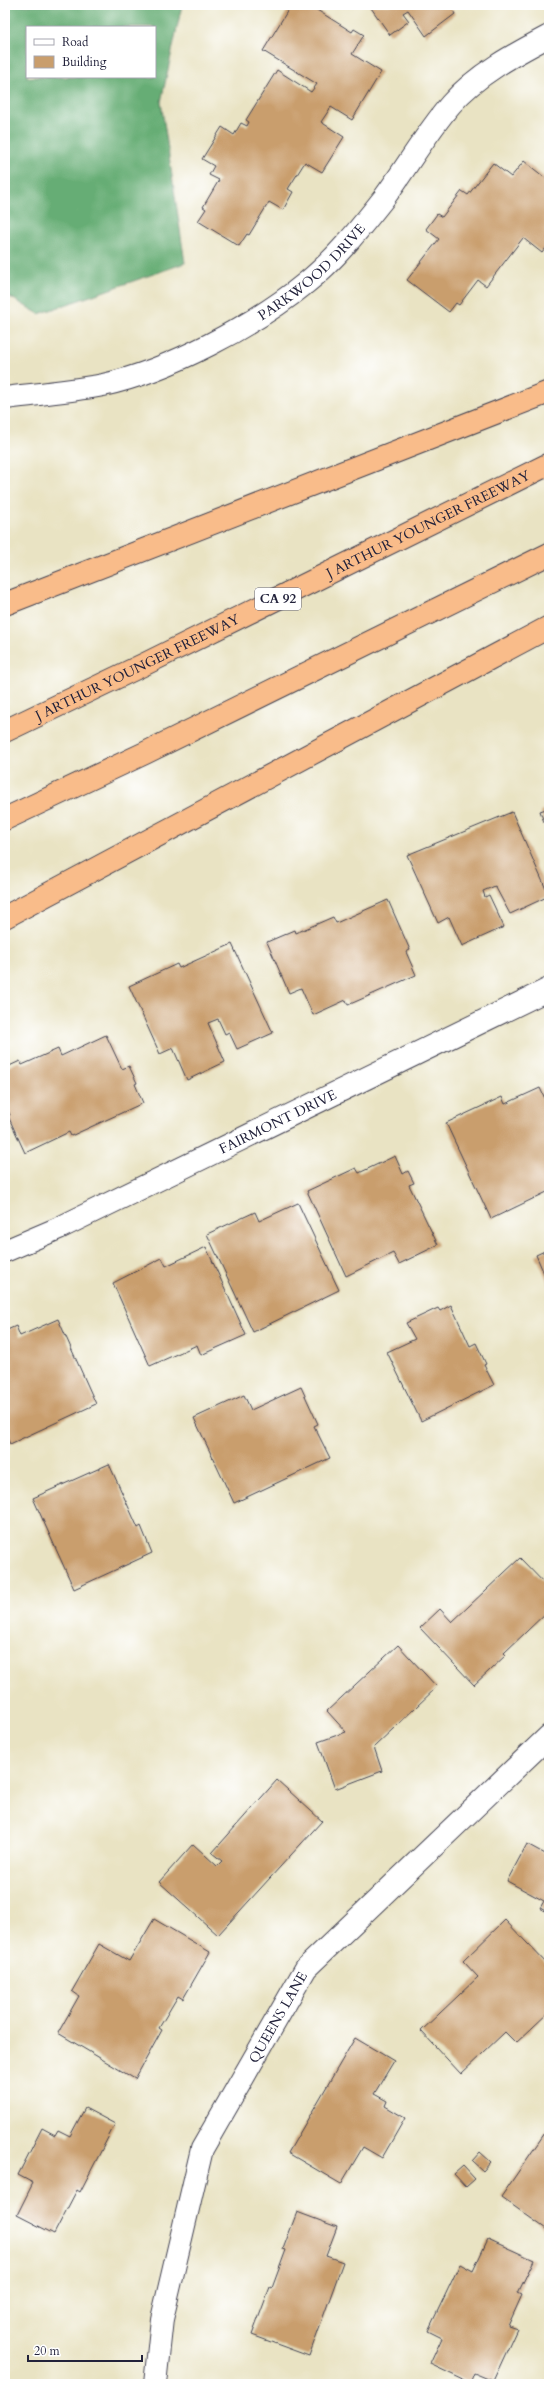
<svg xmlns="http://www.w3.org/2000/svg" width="554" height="2389" font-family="Cardo,serif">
<rect width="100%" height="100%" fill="#fff"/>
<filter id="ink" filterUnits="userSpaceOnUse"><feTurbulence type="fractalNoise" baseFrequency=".025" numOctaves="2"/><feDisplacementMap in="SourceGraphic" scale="8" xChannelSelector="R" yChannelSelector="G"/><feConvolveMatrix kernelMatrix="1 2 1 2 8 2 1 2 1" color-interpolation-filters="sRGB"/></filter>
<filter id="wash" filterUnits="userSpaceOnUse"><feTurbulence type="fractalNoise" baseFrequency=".012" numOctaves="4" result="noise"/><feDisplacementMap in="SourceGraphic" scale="16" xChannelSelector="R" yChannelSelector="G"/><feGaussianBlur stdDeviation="0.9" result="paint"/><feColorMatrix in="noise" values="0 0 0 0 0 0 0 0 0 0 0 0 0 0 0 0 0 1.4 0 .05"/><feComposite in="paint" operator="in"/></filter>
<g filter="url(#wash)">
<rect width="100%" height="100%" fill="#e9e3c3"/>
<!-- forest -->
<path fill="#66ad74" stroke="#446858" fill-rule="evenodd" d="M 5,5 L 182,5 L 161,102 L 185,263 L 39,314 L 5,294 ZM 27,27 L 155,27 L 155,77 L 27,77 Z"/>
<g id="blocks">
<!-- building -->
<path fill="#c99e6d" d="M 291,5 L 309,5 L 352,32 L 354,29 L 364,35 L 352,54 L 381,72 L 352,120 L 331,107 L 321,122 L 344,137 L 322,172 L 305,162 L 288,189 L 293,192 L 283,210 L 269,202 L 249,235 L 247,234 L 239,246 L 198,221 L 206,209 L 203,207 L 219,180 L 209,175 L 214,166 L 202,159 L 222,127 L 234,135 L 241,123 L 247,126 L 249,122 L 246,120 L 277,70 L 311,92 L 317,84 L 263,51 Z
M 369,5 L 457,5 L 452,9 L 455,14 L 426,36 L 408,10 L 403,13 L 409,21 L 390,35 Z
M 524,161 L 549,181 L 549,244 L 542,253 L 523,238 L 486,286 L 478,280 L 459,305 L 456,303 L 449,312 L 407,280 L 439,239 L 426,229 L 437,214 L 442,217 L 462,191 L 468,195 L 493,163 L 511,177 Z
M 549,808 L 549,826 L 546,820 L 544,822 L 540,811 Z
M 512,812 L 549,896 L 510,914 L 495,886 L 483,891 L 485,897 L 489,895 L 504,927 L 462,946 L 449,917 L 438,923 L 407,855 Z
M 388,900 L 410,950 L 406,952 L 416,975 L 348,1005 L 346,1000 L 313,1015 L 301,988 L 289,993 L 267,942 L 295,930 L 296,933 L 333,917 L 336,923 Z
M 232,944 L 273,1033 L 237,1049 L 229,1032 L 225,1034 L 218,1019 L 208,1023 L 225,1062 L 187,1080 L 173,1048 L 160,1054 L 129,986 L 177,964 L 179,968 Z
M 106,1035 L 122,1069 L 129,1066 L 137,1083 L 135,1084 L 143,1103 L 71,1136 L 69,1132 L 25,1153 L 8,1116 L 10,1115 L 5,1104 L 5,1068 L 20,1061 L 22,1065 L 58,1049 L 61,1056 Z
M 540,1088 L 549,1107 L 549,1191 L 491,1219 L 446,1123 L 502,1097 L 505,1104 Z
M 395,1156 L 403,1174 L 408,1171 L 414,1183 L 409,1185 L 438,1245 L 399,1264 L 393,1253 L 346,1276 L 307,1191 L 356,1168 L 359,1173 Z
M 298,1203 L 339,1290 L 253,1332 L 207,1234 L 255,1212 L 259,1221 Z
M 206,1247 L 246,1335 L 201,1355 L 197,1345 L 150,1366 L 113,1283 L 162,1258 L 166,1266 Z
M 549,1249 L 549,1285 L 536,1255 Z
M 451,1305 L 470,1346 L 476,1343 L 486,1364 L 484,1365 L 494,1385 L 421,1421 L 387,1352 L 415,1339 L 406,1323 L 438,1308 L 440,1311 Z
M 58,1319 L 96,1404 L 10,1444 L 5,1434 L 5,1331 L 16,1326 L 20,1336 Z
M 301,1387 L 318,1424 L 314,1426 L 330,1458 L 234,1503 L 194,1418 L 244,1395 L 251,1410 Z
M 109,1464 L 138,1528 L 141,1526 L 152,1553 L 74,1589 L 33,1498 Z
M 520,1558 L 549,1588 L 549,1610 L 504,1653 L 506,1655 L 474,1685 L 420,1628 L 440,1609 L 452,1622 Z
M 398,1645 L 437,1687 L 374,1747 L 382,1771 L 335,1789 L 318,1742 L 346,1732 L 327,1711 Z
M 277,1780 L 322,1821 L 218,1935 L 159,1882 L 193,1844 L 217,1866 L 222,1861 L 212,1853 Z
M 527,1844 L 549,1856 L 549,1913 L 540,1908 L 544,1901 L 507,1881 Z
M 154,1919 L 210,1952 L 183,1999 L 178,1996 L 159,2028 L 162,2030 L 135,2079 L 58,2033 L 79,1996 L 72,1991 L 99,1944 L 129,1961 Z
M 505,1920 L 549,1966 L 549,2012 L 516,2043 L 505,2032 L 461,2074 L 421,2031 L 478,1977 L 463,1961 Z
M 355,2038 L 394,2061 L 374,2094 L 387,2101 L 385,2106 L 405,2118 L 382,2158 L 363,2147 L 341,2184 L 288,2153 Z
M 85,2108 L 115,2124 L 80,2192 L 77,2190 L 54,2234 L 17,2215 L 33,2183 L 18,2175 L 42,2128 L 55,2135 L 58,2130 L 70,2136 Z
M 549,2127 L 549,2231 L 501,2197 Z
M 480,2152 L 491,2162 L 483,2171 L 472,2161 Z
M 463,2166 L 475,2179 L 466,2187 L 454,2174 Z
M 297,2212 L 337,2227 L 326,2256 L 343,2262 L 309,2356 L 252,2335 L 270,2287 L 272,2288 L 286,2250 L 283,2249 Z
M 488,2239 L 534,2260 L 518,2293 L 522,2295 L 508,2326 L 517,2329 L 493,2381 L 474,2373 L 470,2383 L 430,2364 L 442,2338 L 428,2331 L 460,2264 L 473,2271 Z"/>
</g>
</g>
<g filter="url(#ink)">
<use href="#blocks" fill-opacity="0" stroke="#403f4f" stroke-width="1"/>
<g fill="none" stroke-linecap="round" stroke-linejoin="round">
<defs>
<g id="minor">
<path id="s1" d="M 5,398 C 38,394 71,391 103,385 C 168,371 255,325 306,283 C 335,260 361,227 384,198 C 407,167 426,133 451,104 C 477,74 515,54 549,36"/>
<path id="s2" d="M 5,1251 L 59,1228 L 549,989"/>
<path id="s3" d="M 155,2384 L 162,2319 L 202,2149 L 306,1968 L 549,1736"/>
</g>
<g id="highway">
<path d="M 5,604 L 549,392"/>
<path id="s4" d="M 5,731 L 147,663 L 549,464"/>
<path d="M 5,819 L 145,753 L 549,554"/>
<path d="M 5,917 L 549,627"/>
</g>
</defs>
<!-- minor casing -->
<use href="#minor" stroke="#403f4f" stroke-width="24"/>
<!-- highway casing -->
<use href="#highway" stroke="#403f4f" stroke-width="24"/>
<!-- minor -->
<use href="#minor" stroke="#fff" stroke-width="22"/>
<!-- highway -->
<use href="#highway" stroke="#f9bc8a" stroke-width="22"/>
</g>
</g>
<g text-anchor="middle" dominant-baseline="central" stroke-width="4" stroke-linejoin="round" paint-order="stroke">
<!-- shield labels -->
<rect fill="#fff" stroke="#646476" stroke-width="1" x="255" y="588" width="46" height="22" rx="3"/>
<g font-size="13" font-weight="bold" fill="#22223b">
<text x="278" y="599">CA 92</text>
</g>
<!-- street labels -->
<g font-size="14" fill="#22223b" stroke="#fff">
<text stroke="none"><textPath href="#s1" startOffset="339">PARKWOOD DRIVE</textPath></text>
<text stroke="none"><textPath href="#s4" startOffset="471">J ARTHUR YOUNGER FREEWAY</textPath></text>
<text stroke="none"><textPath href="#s4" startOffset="147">J ARTHUR YOUNGER FREEWAY</textPath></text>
<text stroke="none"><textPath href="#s2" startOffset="302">FAIRMONT DRIVE</textPath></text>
<text stroke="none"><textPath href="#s3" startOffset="392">QUEENS LANE</textPath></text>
</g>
</g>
<!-- margin -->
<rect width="554" height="2389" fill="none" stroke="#fff" stroke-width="20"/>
<!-- legend -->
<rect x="26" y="26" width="130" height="52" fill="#ffffff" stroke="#a7a7b1"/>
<rect x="34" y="39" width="20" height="6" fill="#ffffff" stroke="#a7a7b1"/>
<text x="62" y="46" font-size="12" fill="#22223b">Road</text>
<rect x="34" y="56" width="20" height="12" fill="#c99e6d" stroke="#a7a7b1"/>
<text x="62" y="66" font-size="12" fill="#22223b">Building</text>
<!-- scale -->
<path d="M28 2355v6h114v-6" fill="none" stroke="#22223b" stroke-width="2"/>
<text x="34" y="2355" font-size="12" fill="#22223b" stroke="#ffffff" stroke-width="3" paint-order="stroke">20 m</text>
</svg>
